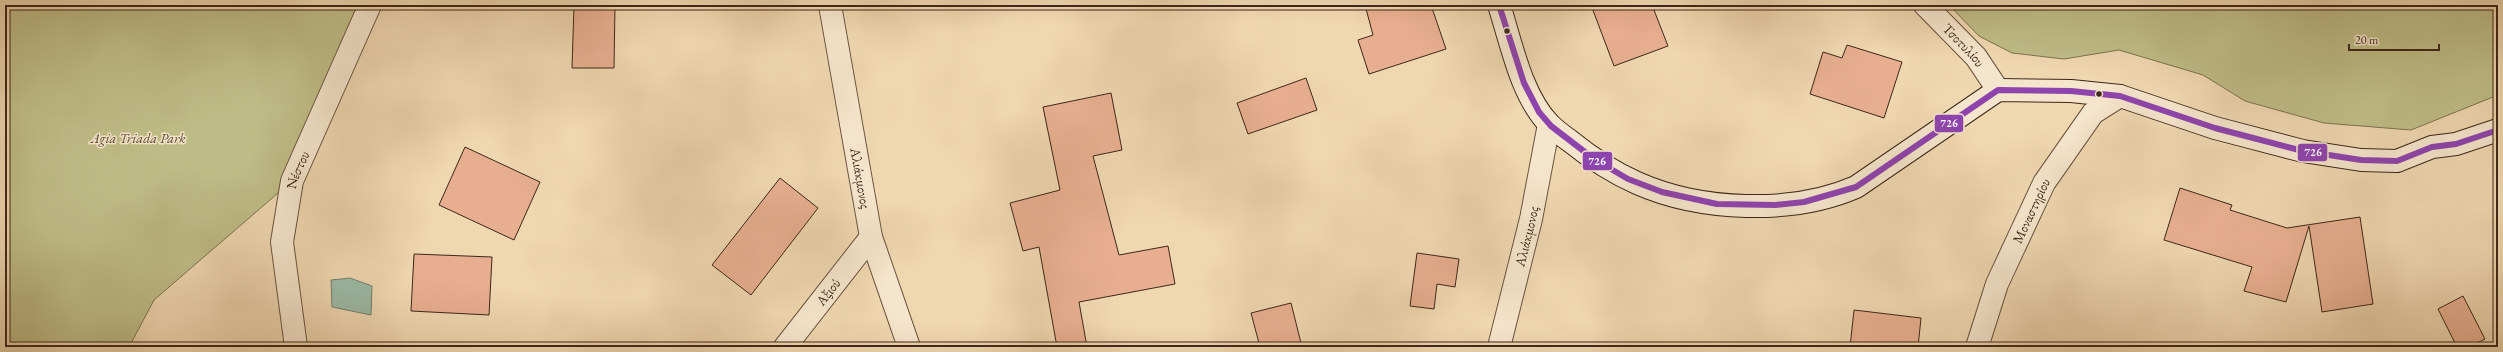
<svg xmlns="http://www.w3.org/2000/svg" width="2503" height="352" font-family="'EB Garamond',serif">
<rect width="100%" height="100%" fill="#efd7b0"/>
<filter id="stains"><feTurbulence type="fractalNoise" baseFrequency=".005" numOctaves="4"/><feColorMatrix values="0 0 0 0 .2 0 0 0 0 .09 0 0 0 0 .02 0 0 0 .5 -.17"/></filter>
<radialGradient id="worn" r=".72"><stop offset=".6" stop-color="#630" stop-opacity="0"/><stop offset="1" stop-color="#630" stop-opacity=".3"/></radialGradient>
<!-- green -->
<path fill="#bfbd87" stroke="#7e7250" d="M 5,5 L 371,5 L 292,181 L 154,300 L 129,347 L 5,347 Z
M 1949,5 L 2498,5 L 2498,95 L 2411,130 L 2324,123 L 2245,101 L 2203,75 L 2119,50 L 2064,59 L 2012,53 L 1979,36 Z"/>
<!-- water -->
<path fill="#9bbaa6" stroke="#767f6e" d="M 350,278 L 372,286 L 371,315 L 332,307 L 331,280 Z"/>
<!-- building -->
<path fill="#e7af90" stroke="#3e2719" d="M 574,5 L 615,5 L 614,68 L 572,68 Z
M 1365,5 L 1431,5 L 1446,49 L 1369,74 L 1358,40 L 1373,35 Z
M 1591,5 L 1652,5 L 1668,46 L 1614,66 Z
M 1847,45 L 1902,62 L 1884,118 L 1810,94 L 1823,52 L 1842,58 Z
M 1306,78 L 1317,110 L 1248,134 L 1237,103 Z
M 1111,93 L 1122,150 L 1093,156 L 1119,255 L 1168,246 L 1175,284 L 1079,302 L 1087,347 L 1057,347 L 1039,247 L 1023,251 L 1010,203 L 1060,190 L 1043,107 Z
M 465,147 L 540,182 L 514,240 L 439,205 Z
M 780,178 L 818,208 L 751,295 L 712,265 Z
M 2180,188 L 2232,205 L 2230,210 L 2287,228 L 2360,217 L 2373,304 L 2322,312 L 2309,226 L 2286,302 L 2244,291 L 2252,267 L 2164,240 Z
M 1417,253 L 1459,259 L 1455,287 L 1437,284 L 1434,309 L 1410,306 Z
M 414,254 L 492,257 L 489,315 L 411,311 Z
M 2463,296 L 2485,339 L 2469,347 L 2457,347 L 2438,309 Z
M 1291,303 L 1302,347 L 1260,347 L 1251,313 Z
M 1854,310 L 1921,318 L 1918,347 L 1850,347 Z"/>
<g fill="none" stroke-linecap="round" stroke-linejoin="round">
<defs>
<g id="street">
<path id="s1" d="M 830,5 L 871,237 L 909,347"/>
<path id="s2" d="M 1925,5 L 1976,57 L 1998,90"/>
<path id="s3" d="M 296,347 L 282,242 L 292,181 L 370,5"/>
<path id="s4" d="M 785,347 L 871,237"/>
<path id="s5" d="M 1499,347 L 1531,219 L 1549,124"/>
<path id="s6" d="M 1977,347 L 1997,284 L 2044,183 L 2093,113 L 2120,96"/>
</g>
<path id="secondary" d="M 1499,5 C 1511,42 1521,95 1549,124 C 1555,130 1563,136 1570,141 C 1591,158 1612,172 1637,183 C 1700,211 1792,215 1856,187 L 1998,90 L 2071,91 L 2120,96 L 2215,128 L 2303,151 L 2361,160 L 2397,161 L 2432,147 L 2456,144 L 2498,130"/>
</defs>
<!-- street casing -->
<use href="#street" stroke="#6a533f" stroke-width="24"/>
<!-- secondary casing -->
<use href="#secondary" stroke="#3e2719" stroke-width="24"/>
<!-- street -->
<use href="#street" stroke="#f5e5cc" stroke-width="22"/>
<!-- secondary -->
<use href="#secondary" stroke="#f5e5cc" stroke-width="22"/>
<defs>
<path id="bus-1" d="M 1499,5 L 1524,83 L 1539,112 L 1551,126 L 1594,159 L 1628,179 L 1662,192 L 1717,204 L 1775,205 L 1804,202 L 1856,187 L 1998,90 L 2071,91 L 2120,96 L 2215,128 L 2303,151 L 2361,160 L 2397,161 L 2432,147 L 2456,144 L 2498,130"/>
</defs>
<!-- bus-1 casing -->
<use href="#bus-1" stroke="#f5e5cc" stroke-width="9"/>
<!-- bus-1 -->
<use href="#bus-1" stroke="#8e44ad" stroke-width="6"/>
</g>
<!-- markers -->
<g fill="#3e2719" stroke="#f5e5cc" stroke-width="1.5">
<circle cx="1507" cy="31" r="3.5"/>
<circle cx="2099" cy="94" r="3.5"/>
</g>
<g text-anchor="middle" dominant-baseline="central" stroke-width="3" stroke-linejoin="round" paint-order="stroke">
<!-- street labels -->
<g font-size="14" fill="#3e2719" stroke="#f5e5cc">
<text stroke="none"><textPath href="#s2" startOffset="56">Τσοτυλίου</textPath></text>
<text stroke="none"><textPath href="#s3" startOffset="180">Νέστου</textPath></text>
<text stroke="none"><textPath href="#s1" startOffset="176">Αλιάκμονος</textPath></text>
<text stroke="none"><textPath href="#s6" startOffset="147">Μοναστηρίου</textPath></text>
<text stroke="none"><textPath href="#s5" startOffset="114">Αλιάκμονος</textPath></text>
<text stroke="none"><textPath href="#s4" startOffset="70">Αξιού</textPath></text>
</g>
<!-- park labels -->
<g font-size="14" font-style="italic" fill="#5e4c34" stroke="#f5e5cc">
<text x="138" y="138">Agia Triada Park</text>
</g>
</g>
<g stroke="#f5e5cc" stroke-width="1.5">
<rect x="1934" y="114" width="30" height="19" rx="4" fill="#8e44ad"/>
<rect x="2297" y="143" width="31" height="19" rx="4" fill="#8e44ad"/>
<rect x="1582" y="151" width="31" height="20" rx="4" fill="#8e44ad"/>
</g>
<g font-size="11" text-anchor="middle" font-weight="bold" fill="#fff">
<text x="1949" y="127">726</text>
<text x="2313" y="156">726</text>
<text x="1597" y="165">726</text>
</g>
<!-- margin -->
<rect width="2503" height="352" fill="none" stroke="#efd7b0" stroke-width="20"/>
<rect x="6" y="6" width="2491" height="340" fill="none" stroke="#3e2719" stroke-width="2"/>
<rect x="10" y="10" width="2483" height="332" fill="none" stroke="#3e2719"/>
<!-- scale -->
<path d="M2349 44v6h90v-6" fill="none" stroke="#3e2719" stroke-width="2"/>
<text x="2355" y="44" font-size="12" fill="#3e2719" stroke="#f5e5cc" stroke-width="3" paint-order="stroke">20 m</text>
<rect width="100%" height="100%" filter="url(#stains)"/>
<rect width="100%" height="100%" fill="url(#worn)"/>
</svg>
